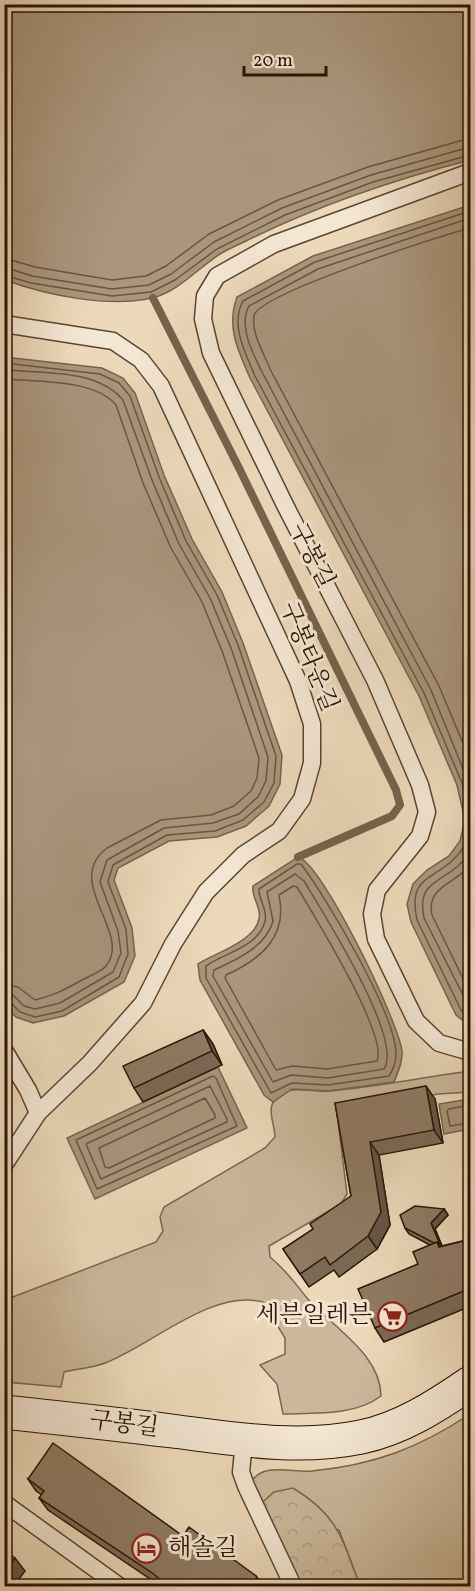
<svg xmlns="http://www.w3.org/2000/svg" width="475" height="1591" font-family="Vollkorn,'Noto Serif KR',serif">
<defs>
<pattern id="forest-crowns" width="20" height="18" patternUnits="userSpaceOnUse" patternTransform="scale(1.5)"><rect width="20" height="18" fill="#cbb89b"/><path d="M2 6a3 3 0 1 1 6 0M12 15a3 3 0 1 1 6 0" fill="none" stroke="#ae9d84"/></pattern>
</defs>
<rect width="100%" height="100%" fill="#ecd9ba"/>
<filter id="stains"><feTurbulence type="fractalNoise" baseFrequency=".00333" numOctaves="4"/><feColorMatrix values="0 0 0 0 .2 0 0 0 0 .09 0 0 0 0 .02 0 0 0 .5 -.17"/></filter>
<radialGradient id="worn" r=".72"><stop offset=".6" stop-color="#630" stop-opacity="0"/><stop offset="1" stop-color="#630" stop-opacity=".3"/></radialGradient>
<!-- green -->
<path fill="#cbb89b" stroke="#7a6650" stroke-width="1.5" d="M 470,1071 L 470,1092 L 438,1094 L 337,1113 L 347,1194 L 341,1204 L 269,1246 L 270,1257 C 288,1272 293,1281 307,1298 C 332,1327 381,1354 381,1396 C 355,1416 315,1413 283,1414 L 277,1384 L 260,1365 L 285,1354 L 285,1338 L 263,1302 C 211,1289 152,1345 105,1363 C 92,1368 77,1369 64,1372 L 61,1387 L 5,1382 L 5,1300 L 156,1242 L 163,1231 L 160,1217 L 164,1207 L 265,1148 L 275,1137 C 275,1126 267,1110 274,1101 C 287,1082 311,1093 330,1091 C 377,1087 424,1077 470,1071 Z
M 470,1414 L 470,1586 L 360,1586 L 339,1530 L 267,1516 L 252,1481 C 263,1462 293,1473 312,1471 C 374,1465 419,1448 470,1414 Z"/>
<!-- forest -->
<path fill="url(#forest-crowns)" stroke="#7a6650" stroke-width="1.5" d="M 293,1488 C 339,1516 342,1539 360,1586 L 301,1586 L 267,1516 L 263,1502 L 274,1492 Z"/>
<!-- water -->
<path fill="#aa967c" stroke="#77624c" stroke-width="1.5" d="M 5,4 L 470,5 L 470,160 C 393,180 316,206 244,242 C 236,246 228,249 220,254 C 198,268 178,292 152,298 C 108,308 46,295 5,280 Z
M 470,205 L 470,1026 L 456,1015 L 411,922 L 407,904 L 413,884 L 427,870 L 449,856 L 460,841 L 465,820 L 457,785 L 419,696 L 250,378 C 238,350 226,327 237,297 L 313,256 Z
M 4,357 L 102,368 L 123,378 L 135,393 L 164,475 L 192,539 L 222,592 L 243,643 L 282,755 L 280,784 L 269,806 L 246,826 L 217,837 L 169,841 L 118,868 L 114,880 L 132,928 L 135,956 L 124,982 L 64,1016 L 33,1023 L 16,1017 L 4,1004 Z
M 298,857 C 323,864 398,1021 402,1051 C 403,1061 398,1072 394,1082 L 329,1091 L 292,1089 L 273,1102 L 264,1095 L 200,980 L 198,964 C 215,953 255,941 259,919 C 262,907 251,898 253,886 Z
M 218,1067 L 247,1128 L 95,1199 L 67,1138 Z
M 470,1099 L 470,1129 L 444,1134 L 439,1104 Z"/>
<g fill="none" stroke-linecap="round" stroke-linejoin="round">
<!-- shore -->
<path stroke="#6a5540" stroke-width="1.5" d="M 470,211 L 315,262 L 243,301 C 230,325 245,352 255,376 L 424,693 L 462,783 L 470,818
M 470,218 L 318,269 L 249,306 C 238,327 253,353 262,372 L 431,690 L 470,786
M 470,228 C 443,235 257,294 254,316 C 251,333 264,353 270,369 L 439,686 L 470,760
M 4,258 L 35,267 L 112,280 L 146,276 L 166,266 L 209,234 L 278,200 L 368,167 L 470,138
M 4,267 L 32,276 L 112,289 L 149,285 L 171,274 L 214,242 L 282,208 L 371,175 L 470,147
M 4,275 L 31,283 L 112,296 L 151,292 L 175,280 L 217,249 L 285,215 L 373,182 L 470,155
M 4,363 L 100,374 L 119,383 L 130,396 L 159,477 L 186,541 L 217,595 L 238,645 L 276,756 L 274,783 L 264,802 L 243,820 L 215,831 L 167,835 L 113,865 L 108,882 L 126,929 L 128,954 L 119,977 L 62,1011 L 35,1017 L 20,1012 L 10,1002 L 4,1000
M 4,370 C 42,373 97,369 123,400 L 152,480 L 179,544 L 210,598 L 231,648 L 268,757 L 266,781 L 258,797 L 239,814 L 213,823 L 164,828 L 107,860 L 100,882 L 118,931 L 121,953 L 113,972 L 60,1003 L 35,1009 L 24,1006 L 13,995 L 4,993
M 4,379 C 36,382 95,379 116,405 L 143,483 L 171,548 L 202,602 L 222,651 L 259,758 L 257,778 L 251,791 L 234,806 L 211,815 L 161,820 L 107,848 C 62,882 133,933 106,966 C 101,972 89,976 82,980 C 66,989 53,996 35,1000 L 18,987 L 4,984
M 470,822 C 468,836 465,849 454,859 C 430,882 408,877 417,920 L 461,1010 L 470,1018
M 470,850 C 467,855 463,862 458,866 C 437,884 417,883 424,918 L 470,1009
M 297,864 L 301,864 C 326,897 397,1016 396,1055 C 396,1063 393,1070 389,1076 L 328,1085 L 292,1083 L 271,1093 L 206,978 L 206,966 C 224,953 259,947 265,921 C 268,909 258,899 259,889 Z
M 470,865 C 456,884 426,886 432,915 L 470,993
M 295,874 L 304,881 C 322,911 404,1039 384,1069 L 328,1078 L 291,1075 L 273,1082 L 213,976 L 214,970 C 236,960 266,947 273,921 L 267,892 Z
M 293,886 L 297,887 C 313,914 389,1036 377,1061 L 327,1069 L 292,1066 L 276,1070 L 225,978 L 226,975 C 261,959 288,937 279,895 Z
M 213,1076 L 216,1078 L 237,1126 L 97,1189 L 76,1140 Z
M 210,1086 L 227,1119 L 227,1122 L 101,1179 L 86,1144 Z
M 205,1098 L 215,1115 L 215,1118 L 109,1168 L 105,1167 L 99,1148 Z
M 470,1105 L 449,1109 L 447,1111 L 450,1126 L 470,1123"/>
<!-- stream -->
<path stroke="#77624c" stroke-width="8" d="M 153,298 L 239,468 L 396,790 L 400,805 L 392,816 L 298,857"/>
<defs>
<path id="lane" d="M 470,172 L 274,244 L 217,276 L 205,296 L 203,319 L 211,353 L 285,505 L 375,680 L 420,785 L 427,812 L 420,836 L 377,890 L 372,914 L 376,939 L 416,1021 L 439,1043 L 470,1052
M 4,324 L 113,341 L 141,360 L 161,386 L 298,681 L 312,724 L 312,763 L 302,799 L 279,831 L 243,855 L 206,892 L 173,944 L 143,1003 L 90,1063 L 38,1113 L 4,1165
M 4,1050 L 28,1090 L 38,1113
M 244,1441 L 241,1472 L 246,1486 L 293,1586
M 4,1503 L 119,1586"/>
<path id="secondary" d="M 4,1412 C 60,1418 116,1424 172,1431 C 235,1439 298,1450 361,1437 C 401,1429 438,1405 470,1383"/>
</defs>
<!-- lane casing -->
<use href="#lane" stroke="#5a4532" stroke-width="19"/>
<!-- secondary casing -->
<use href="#secondary" stroke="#2a1404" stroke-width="35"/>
<!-- lane -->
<use href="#lane" stroke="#f3e6d2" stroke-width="16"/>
<!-- secondary -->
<use href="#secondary" stroke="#f3e6d2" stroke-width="33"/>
</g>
<!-- wall -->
<path fill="#7b6955" stroke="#2a1404" stroke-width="1.5" d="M 203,1030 L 213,1044 L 222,1065 L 143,1102 L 134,1088 Z
M 435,1099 L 443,1143 L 379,1155 L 390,1225 L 377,1249 L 339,1277 L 334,1270 L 309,1287 L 283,1249 L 313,1229 L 351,1196 L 335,1103 Z
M 444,1209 L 448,1215 L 435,1229 L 442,1246 L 471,1239 L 471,1306 L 384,1342 L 375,1328 L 430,1245 L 409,1234 L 405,1228 Z
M 28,1479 L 183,1536 L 256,1576 L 264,1587 L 162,1587 L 48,1510 L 39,1498 L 42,1495 L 36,1491 Z"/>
<!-- shaded-wall -->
<path fill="#645545" stroke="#2a1404" stroke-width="1.5" d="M 203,1030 L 213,1044 L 222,1065 L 212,1051 Z
M 426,1086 L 435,1099 L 443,1143 L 434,1130 Z
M 370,1142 L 379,1155 L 390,1225 L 377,1249 L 368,1236 Z
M 444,1209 L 448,1215 L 435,1229 L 445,1253 L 441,1247 L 431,1223 Z
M 15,1558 L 25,1571 L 13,1587 L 4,1587 L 4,1572 Z
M 256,1576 L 264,1587 L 260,1587 Z"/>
<!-- building -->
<path fill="#8f7a63" stroke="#2a1404" stroke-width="1.5" d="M 203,1030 L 212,1051 L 134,1088 L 123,1066 Z
M 426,1086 L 434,1130 L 370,1142 L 381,1212 L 368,1236 L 330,1265 L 325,1257 L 300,1274 L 283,1249 L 313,1229 L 310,1224 L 351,1196 L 335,1103 Z
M 415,1206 L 444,1209 L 431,1223 L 441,1247 L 437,1242 L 434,1243 L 405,1228 L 400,1215 Z
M 471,1239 L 471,1288 L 375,1328 L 358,1289 L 418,1264 L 413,1252 L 437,1242 L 439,1247 Z
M 53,1443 L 183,1536 L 189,1527 L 256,1576 L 260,1587 L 170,1587 L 151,1572 L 39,1498 L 44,1491 L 28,1479 Z
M 471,1470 L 471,1488 L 469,1471 Z
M 4,1549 L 15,1558 L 4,1572 Z"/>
<!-- icons -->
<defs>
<symbol id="supermarket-ring" viewBox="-11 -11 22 22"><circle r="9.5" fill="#f3e6d2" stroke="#8f2418" stroke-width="1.5"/><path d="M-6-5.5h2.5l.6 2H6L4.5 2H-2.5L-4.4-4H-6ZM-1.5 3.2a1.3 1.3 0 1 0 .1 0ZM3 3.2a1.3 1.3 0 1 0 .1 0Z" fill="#8f2418"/></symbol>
<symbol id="hotel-ring" viewBox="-11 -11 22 22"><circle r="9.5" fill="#f3e6d2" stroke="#8f2418" stroke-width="1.5"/><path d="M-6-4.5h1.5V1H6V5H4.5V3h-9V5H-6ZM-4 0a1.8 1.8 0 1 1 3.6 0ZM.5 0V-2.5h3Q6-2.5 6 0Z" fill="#8f2418"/></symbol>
</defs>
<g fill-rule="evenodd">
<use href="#supermarket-ring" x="376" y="1300" width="33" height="33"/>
<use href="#hotel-ring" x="130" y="1532" width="33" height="33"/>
</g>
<g text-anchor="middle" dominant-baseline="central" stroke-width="6" stroke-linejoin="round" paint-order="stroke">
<!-- street labels -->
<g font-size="24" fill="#2a1404" stroke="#f3e6d2">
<text transform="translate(311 556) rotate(63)">구봉길</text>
<text transform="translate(308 657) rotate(68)">구봉타운길</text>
<text transform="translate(124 1425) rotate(7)">구봉길</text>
</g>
<!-- poi labels -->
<g font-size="24" fill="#2a1404" stroke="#f3e6d2" text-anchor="end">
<text x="372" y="1316">세븐일레븐</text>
<text x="168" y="1549" text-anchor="start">해솔길</text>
</g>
</g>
<!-- margin -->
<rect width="475" height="1591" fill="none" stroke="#ecd9ba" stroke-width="24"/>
<rect x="6" y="6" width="463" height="1579" fill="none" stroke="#2a1404" stroke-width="3"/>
<rect x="12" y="12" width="451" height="1567" fill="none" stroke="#2a1404" stroke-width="1.5"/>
<!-- scale -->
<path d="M244 66v9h82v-9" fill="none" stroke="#2a1404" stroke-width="3"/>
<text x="253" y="66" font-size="18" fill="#2a1404" stroke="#f3e6d2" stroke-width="4.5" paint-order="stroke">20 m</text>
<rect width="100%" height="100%" filter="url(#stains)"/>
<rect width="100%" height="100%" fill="url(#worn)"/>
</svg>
